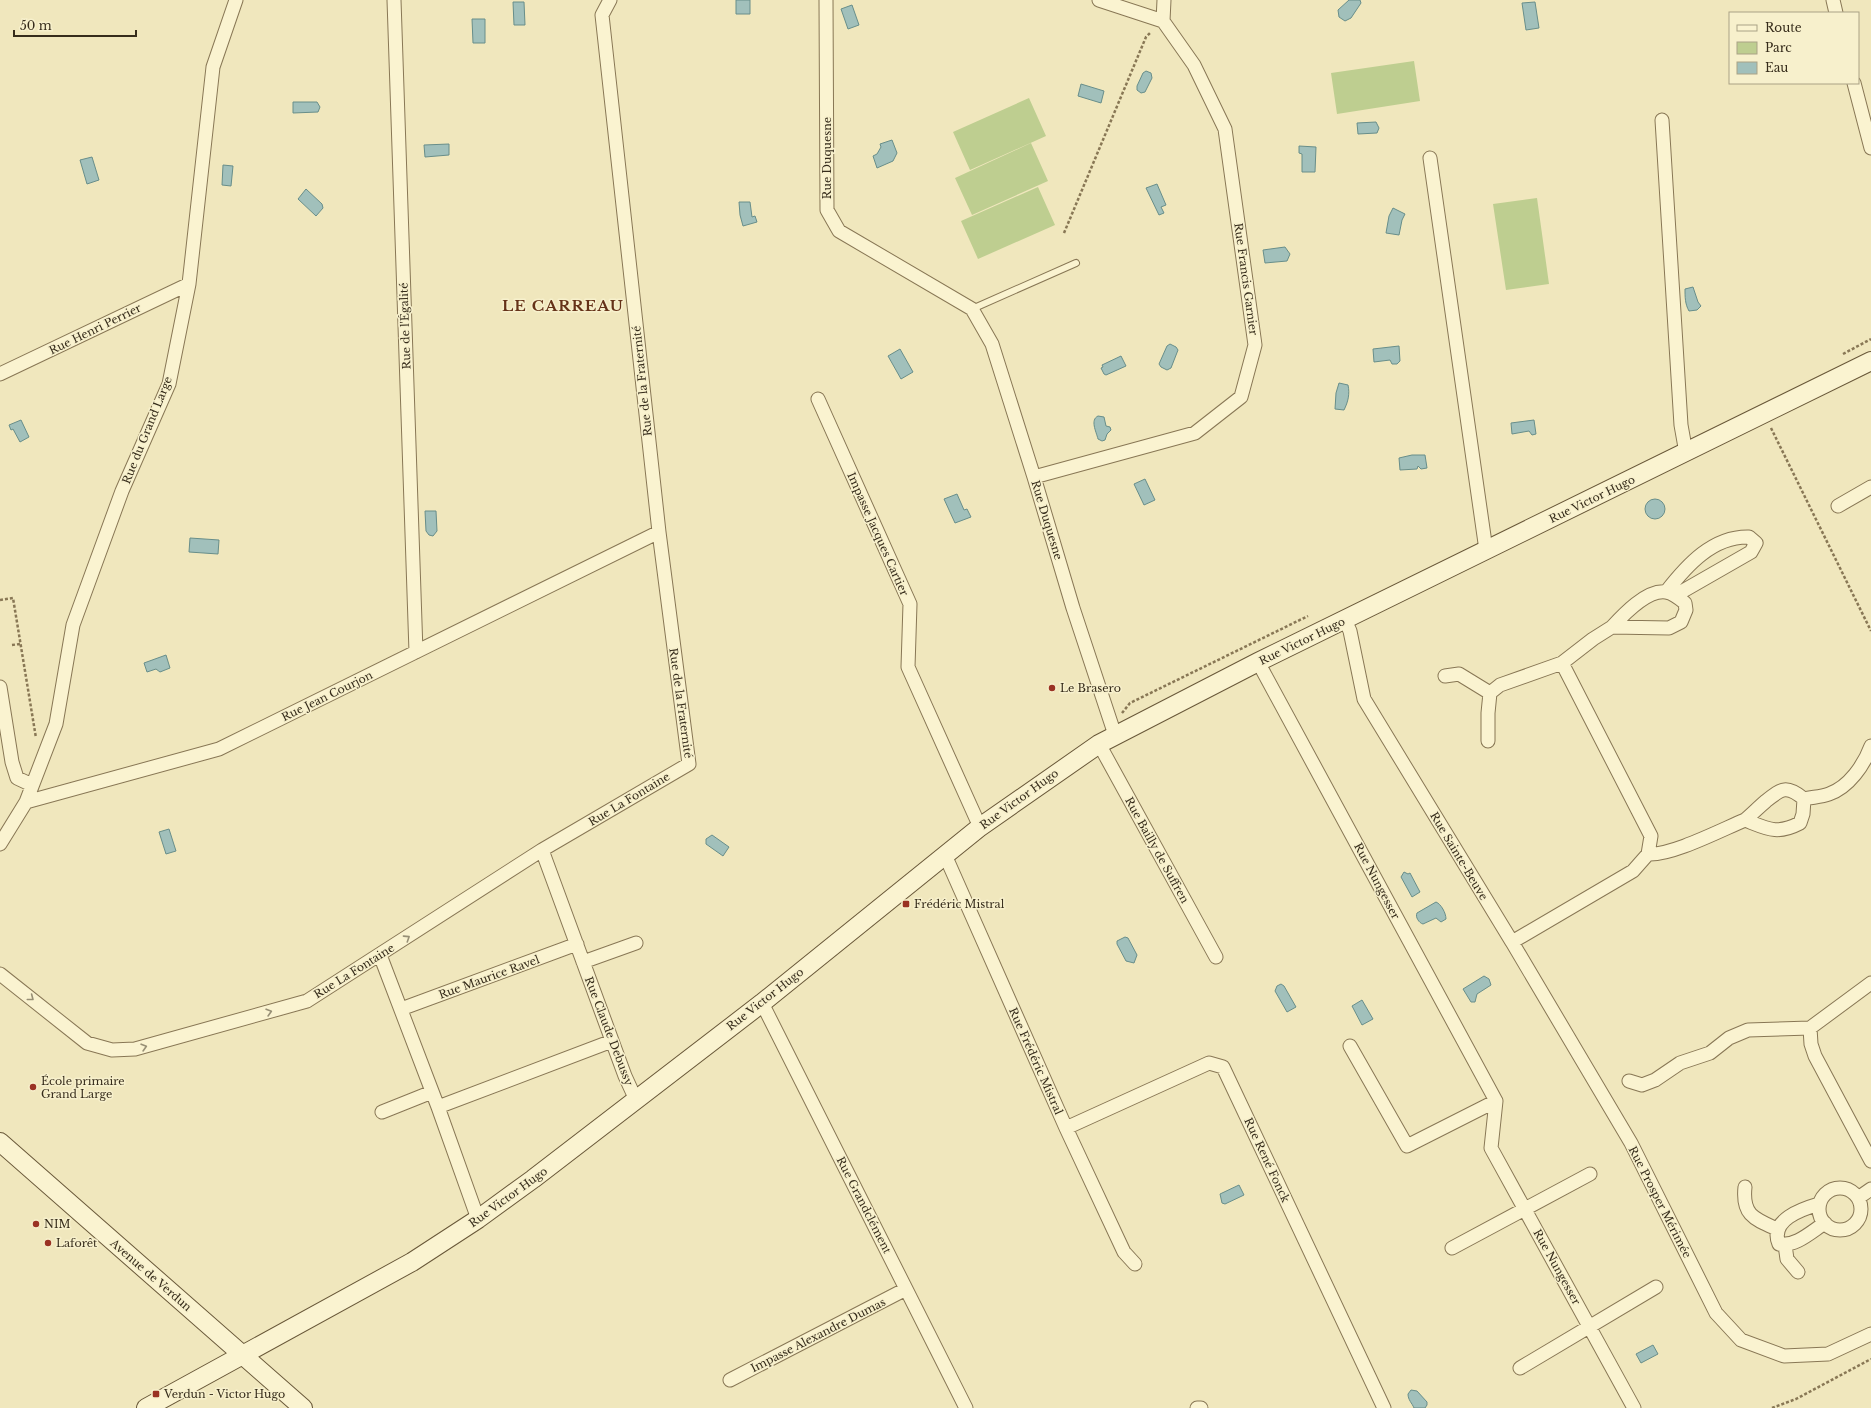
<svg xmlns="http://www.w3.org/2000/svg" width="1871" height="1408" font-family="'Libre Baskerville',serif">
<rect width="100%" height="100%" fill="#f0e7bd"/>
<!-- green -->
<path fill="#bece90" d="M 1414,61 L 1420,101 L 1337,114 L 1331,73 Z
M 1029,98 L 1046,136 L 970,170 L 953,132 Z
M 1031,143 L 1048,181 L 972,215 L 955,178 Z
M 1038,187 L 1055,225 L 978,259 L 961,221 Z
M 1537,198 L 1549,284 L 1506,290 L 1493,204 Z"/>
<!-- water -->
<path fill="#a1c0bb" stroke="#688e8a" d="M 736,0 L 750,0 L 750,14 L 736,14 Z
M 1349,0 L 1360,0 L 1361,3 L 1351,18 L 1345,21 L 1339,17 L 1338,10 Z
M 513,2 L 524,2 L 525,25 L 514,25 Z
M 1535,2 L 1539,28 L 1526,30 L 1522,3 Z
M 852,5 L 859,25 L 848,29 L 841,9 Z
M 472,19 L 485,19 L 485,43 L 473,43 Z
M 1146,71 L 1151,73 L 1152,78 L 1145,92 L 1141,93 L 1137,90 L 1137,86 L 1143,73 Z
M 1081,84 L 1104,91 L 1101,103 L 1078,96 Z
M 293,102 L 317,102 L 320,107 L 318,112 L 293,113 Z
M 1376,122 L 1379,128 L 1377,133 L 1358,134 L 1357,123 Z
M 892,140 L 897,153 L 893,161 L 877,168 L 873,156 L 877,154 L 881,147 L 880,144 Z
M 449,144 L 449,155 L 425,157 L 424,145 Z
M 1299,146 L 1316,147 L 1315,172 L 1302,172 L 1302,154 L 1299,153 Z
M 92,157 L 99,180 L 87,184 L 80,160 Z
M 223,165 L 233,166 L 231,186 L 222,185 Z
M 1157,184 L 1166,205 L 1161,207 L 1164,213 L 1159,215 L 1146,188 Z
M 306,189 L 322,204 L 323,208 L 316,216 L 298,199 Z
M 739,202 L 750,202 L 752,217 L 755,216 L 757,222 L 743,226 L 740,215 Z
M 1393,208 L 1405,214 L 1402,220 L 1399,235 L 1386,233 L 1389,216 Z
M 1285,247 L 1290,254 L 1287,261 L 1265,263 L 1263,250 Z
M 1693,287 L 1698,302 L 1701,306 L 1697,310 L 1689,311 C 1685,304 1685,297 1685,289 Z
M 1170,344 L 1176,347 L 1178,350 L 1171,368 L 1167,370 L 1161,367 L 1159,364 L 1167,346 Z
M 1399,346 L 1400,361 L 1397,364 L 1392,364 L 1390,360 L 1374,362 L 1373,349 Z
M 900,349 L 913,372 L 901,379 L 888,356 Z
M 1121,356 L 1126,366 L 1106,375 L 1104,374 L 1101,368 L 1103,367 L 1102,365 Z
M 1339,383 L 1348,385 C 1350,394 1348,402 1344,410 L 1335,409 L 1336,393 Z
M 1098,416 L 1104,417 L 1106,426 L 1110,427 L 1111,430 L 1107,434 L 1105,440 L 1102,441 L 1098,439 C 1096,431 1090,420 1098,416 Z
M 21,420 L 29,437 L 20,442 L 13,429 L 11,430 L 9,425 Z
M 1534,420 L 1536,434 L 1532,435 L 1529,431 L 1512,434 L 1511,423 Z
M 1412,455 L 1425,455 L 1427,468 L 1421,469 L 1418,466 L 1417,469 L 1400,470 L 1399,458 Z
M 1145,479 L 1155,500 L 1144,505 L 1134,484 Z
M 957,494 L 964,510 L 967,509 L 971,517 L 955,523 L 944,499 Z
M1645 509a10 10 0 1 1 20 0a10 10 0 1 1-20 0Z
M 425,511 L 436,511 L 437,531 L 433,536 L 429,535 L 426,531 Z
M 190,538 L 219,540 L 218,554 L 189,552 Z
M 166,655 L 170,668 L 160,672 L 156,669 L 147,672 L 144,663 Z
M 169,829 L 176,851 L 166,854 L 159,832 Z
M 712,835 L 729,847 L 723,856 L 706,844 L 706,839 Z
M 1404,872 L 1408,874 L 1410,873 L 1420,892 L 1412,897 L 1401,877 Z
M 1436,902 C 1441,904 1446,913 1446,919 L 1441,922 L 1436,918 L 1423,924 C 1419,923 1415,917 1417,913 Z
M 1125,937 L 1128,938 L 1137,955 L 1134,963 L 1126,961 L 1117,944 L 1117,941 Z
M 1484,976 L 1489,979 L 1491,985 L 1477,994 L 1475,1002 L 1471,1002 L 1463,989 Z
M 1281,984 L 1284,986 L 1296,1007 L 1287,1012 L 1275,991 L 1277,986 Z
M 1362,1000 L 1373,1019 L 1362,1025 L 1352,1006 Z
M 1239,1185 L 1244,1195 L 1225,1204 L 1222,1203 L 1220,1194 Z
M 1653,1345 L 1658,1354 L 1641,1363 L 1636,1354 Z
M 1411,1390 L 1417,1391 L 1427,1402 L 1427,1405 L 1425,1408 L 1414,1408 C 1412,1403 1408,1400 1408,1394 Z"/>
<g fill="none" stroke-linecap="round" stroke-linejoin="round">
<defs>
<path id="lane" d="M 972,309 L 1076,263"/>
<path id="street" d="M 394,0 L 416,652
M 826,0 L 827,210 L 839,231 L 972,309 L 992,344 L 1034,477 L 1073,608 L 1115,735
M 1099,0 L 1163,21
M 1833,0 L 1836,13
M 1854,83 L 1871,148
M 1662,120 L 1681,425 L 1686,453
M 1430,158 L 1486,550
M 0,374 L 189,284
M 818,399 L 910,604 L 908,667 L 980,827
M 1034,477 L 1195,433 L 1241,397 L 1255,345 L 1225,129 L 1194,65 L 1163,21 L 1164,0
M 1838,506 L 1871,487
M 1666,592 C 1687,565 1713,536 1749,537 L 1756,543 L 1751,552 L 1676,595
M 1345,620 L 1350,631 L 1364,699 L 1512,942 L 1633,871 L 1648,854 L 1651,836 L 1562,663 L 1500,685 L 1490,693 L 1488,713 L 1488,741
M 1258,662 L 1496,1101 L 1491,1148 L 1634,1408
M 1562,663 L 1593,639 L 1612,627 L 1669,628 L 1681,622 L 1686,610 L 1685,603 C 1679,598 1673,593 1666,592 C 1647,589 1623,615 1612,627
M 1445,676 L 1459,674 L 1490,693
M 0,687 L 12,762 L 17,778 L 32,785
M 1099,744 L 1216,957
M 1804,799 C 1812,797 1821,797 1829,794 C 1849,787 1864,765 1871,746
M 26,802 L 219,749 L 659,532
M 0,844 L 26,802 L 56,724 L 73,625 L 122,491 L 169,384 L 189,284 L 213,67 L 236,0
M 542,850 L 625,1076 L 636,1100
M 1648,854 C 1671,856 1721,830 1745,820 C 1768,829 1777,835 1800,823 L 1803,814 L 1804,799 C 1787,785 1782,788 1766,801 C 1759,807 1752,814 1745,820
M 945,855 L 1066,1128 L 1124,1252 L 1135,1264
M 1512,942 L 1631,1143 L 1716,1313 L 1741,1340 L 1784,1356 L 1828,1354 L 1871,1334
M 380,955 L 438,1107 L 478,1219
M 583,962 L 636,943
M 0,974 L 87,1043 L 112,1050 L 135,1049 L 307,1001 L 542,850 L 689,764 L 659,532 L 602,15 L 610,0
M 762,1003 L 966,1408
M 401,1009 L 577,944
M 1810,1028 L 1811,1044 L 1815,1056 L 1871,1161
M 1350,1046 L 1407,1146 L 1496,1101
M 1629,1081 L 1642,1085 L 1655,1080 L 1680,1063 L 1710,1053 L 1729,1038 L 1748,1030 L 1810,1028 L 1871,983
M 438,1107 L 612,1041
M 382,1112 L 432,1092
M 1066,1128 L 1209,1063 L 1223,1067 L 1384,1408
M 1745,1187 C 1742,1215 1754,1219 1777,1229
M1819 1209a21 21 0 1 1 42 0a21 21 0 1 1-42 0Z
M 1858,1198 L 1871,1189
M 1819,1204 C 1802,1209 1769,1220 1779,1244 C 1796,1247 1812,1231 1825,1223
M 1785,1245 L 1787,1259 L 1798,1272
M 1452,1248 L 1590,1174
M 1520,1368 L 1656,1287
M 730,1380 L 906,1289
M 1197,1408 L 1201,1408"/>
<path id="secondary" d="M 0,1142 L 303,1408
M 146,1408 L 412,1262 L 478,1219 L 533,1179 L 762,1003 L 980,827 L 1099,744 L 1258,662 L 1871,361"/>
</defs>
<!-- lane casing -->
<use href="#lane" stroke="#875" stroke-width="8"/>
<!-- street casing -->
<use href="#street" stroke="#875" stroke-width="15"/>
<!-- secondary casing -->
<use href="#secondary" stroke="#695839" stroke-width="20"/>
<!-- path -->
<path stroke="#875" stroke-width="2.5" stroke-dasharray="3 2" stroke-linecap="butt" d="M 1064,233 L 1146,37 L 1151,32
M 1843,354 L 1871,339
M 1771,428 L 1871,631
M 0,600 L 13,598 L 36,738
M 12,645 L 20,644
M 1122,713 L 1130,703 L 1308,616
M 1772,1408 L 1796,1399 L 1871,1359"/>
<!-- lane -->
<use href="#lane" stroke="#faf3d0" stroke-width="6"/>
<!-- street -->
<use href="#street" stroke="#faf3d0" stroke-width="13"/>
<!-- secondary -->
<use href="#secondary" stroke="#faf3d0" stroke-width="18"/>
</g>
<!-- one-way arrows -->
<defs><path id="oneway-chevron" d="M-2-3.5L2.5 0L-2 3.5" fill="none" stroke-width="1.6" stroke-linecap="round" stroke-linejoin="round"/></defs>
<g stroke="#989076">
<use href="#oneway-chevron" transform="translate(407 938) rotate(-33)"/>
<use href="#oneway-chevron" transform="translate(31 998) rotate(38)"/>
<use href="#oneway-chevron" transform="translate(269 1012) rotate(-16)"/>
<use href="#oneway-chevron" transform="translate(144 1047) rotate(-16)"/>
</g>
<!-- markers -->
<g fill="#9a3223" stroke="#f7f0cc" stroke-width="1.5">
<circle cx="1052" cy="688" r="4"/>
<rect x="902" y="900" width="8" height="8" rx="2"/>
<circle cx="33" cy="1087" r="4"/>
<circle cx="36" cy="1224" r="4"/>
<circle cx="48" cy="1243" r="4"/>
<rect x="152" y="1390" width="8" height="8" rx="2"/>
</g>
<g text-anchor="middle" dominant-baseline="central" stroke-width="3" stroke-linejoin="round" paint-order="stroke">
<!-- street labels -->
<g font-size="11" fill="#362c1b" stroke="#f7f0cc">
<text transform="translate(827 158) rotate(-90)">Rue Duquesne</text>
<text transform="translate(1246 279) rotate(82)">Rue Francis Garnier</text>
<text transform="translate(405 326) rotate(-92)">Rue de l'Égalité</text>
<text transform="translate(95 329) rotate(-26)">Rue Henri Perrier</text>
<text transform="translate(642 381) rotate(-96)">Rue de la Fraternité</text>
<text transform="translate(147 430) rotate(-68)">Rue du Grand Large</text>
<text transform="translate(1592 499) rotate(-26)">Rue Victor Hugo</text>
<text transform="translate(1047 520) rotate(73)">Rue Duquesne</text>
<text transform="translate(878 534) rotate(66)">Impasse Jacques Cartier</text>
<text transform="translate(1302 641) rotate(-26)">Rue Victor Hugo</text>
<text transform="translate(327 696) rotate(-26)">Rue Jean Courjon</text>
<text transform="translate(681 703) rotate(82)">Rue de la Fraternité</text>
<text transform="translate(629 799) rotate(-31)">Rue La Fontaine</text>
<text transform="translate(1019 799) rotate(-36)">Rue Victor Hugo</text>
<text transform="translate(1157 850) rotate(61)">Rue Bailly de Suffren</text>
<text transform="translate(1459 856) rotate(59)">Rue Sainte-Beuve</text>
<text transform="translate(1377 881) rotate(62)">Rue Nungesser</text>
<text transform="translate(354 971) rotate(-32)">Rue La Fontaine</text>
<text transform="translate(489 977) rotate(-20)">Rue Maurice Ravel</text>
<text transform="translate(765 999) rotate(-38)">Rue Victor Hugo</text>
<text transform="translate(609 1031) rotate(69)">Rue Claude Debussy</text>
<text transform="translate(1036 1061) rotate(66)">Rue Frédéric Mistral</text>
<text transform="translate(1267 1160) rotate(65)">Rue René Fonck</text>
<text transform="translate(508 1197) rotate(-36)">Rue Victor Hugo</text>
<text transform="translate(1660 1202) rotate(63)">Rue Prosper Mérimée</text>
<text transform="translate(864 1205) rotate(63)">Rue Grandclément</text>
<text transform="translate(1557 1267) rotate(61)">Rue Nungesser</text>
<text transform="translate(151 1275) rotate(41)">Avenue de Verdun</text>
<text transform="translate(818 1335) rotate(-27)">Impasse Alexandre Dumas</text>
</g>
<!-- poi labels -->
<g font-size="11" fill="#362c1b" stroke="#f7f0cc" text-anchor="start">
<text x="1060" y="688">Le Brasero</text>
<text x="914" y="904">Frédéric Mistral</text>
<text x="41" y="1081">École primaire<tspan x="41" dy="13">Grand Large</tspan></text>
<text x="44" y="1224">NIM</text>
<text x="56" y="1243">Laforêt</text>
<text x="164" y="1394">Verdun - Victor Hugo</text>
</g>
<!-- district labels -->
<g font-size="15" font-weight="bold" letter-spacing="1" fill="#653218" stroke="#f7f0cc">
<text x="563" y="305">LE CARREAU</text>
</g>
</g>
<!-- legend -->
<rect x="1729" y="12" width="130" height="72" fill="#f7f0cc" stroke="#aaa285"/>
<rect x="1737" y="25" width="20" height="6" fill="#faf3d0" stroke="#aaa285"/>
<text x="1765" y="32" font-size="12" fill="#362c1b">Route</text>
<rect x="1737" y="42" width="20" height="12" fill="#bece90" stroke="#aaa285"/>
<text x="1765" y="52" font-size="12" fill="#362c1b">Parc</text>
<rect x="1737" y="62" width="20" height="12" fill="#a1c0bb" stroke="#aaa285"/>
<text x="1765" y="72" font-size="12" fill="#362c1b">Eau</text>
<!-- scale -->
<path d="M14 30v6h122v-6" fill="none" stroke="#362c1b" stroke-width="2"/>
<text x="20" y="30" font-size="12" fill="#362c1b" stroke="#f7f0cc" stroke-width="3" paint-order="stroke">50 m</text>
</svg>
